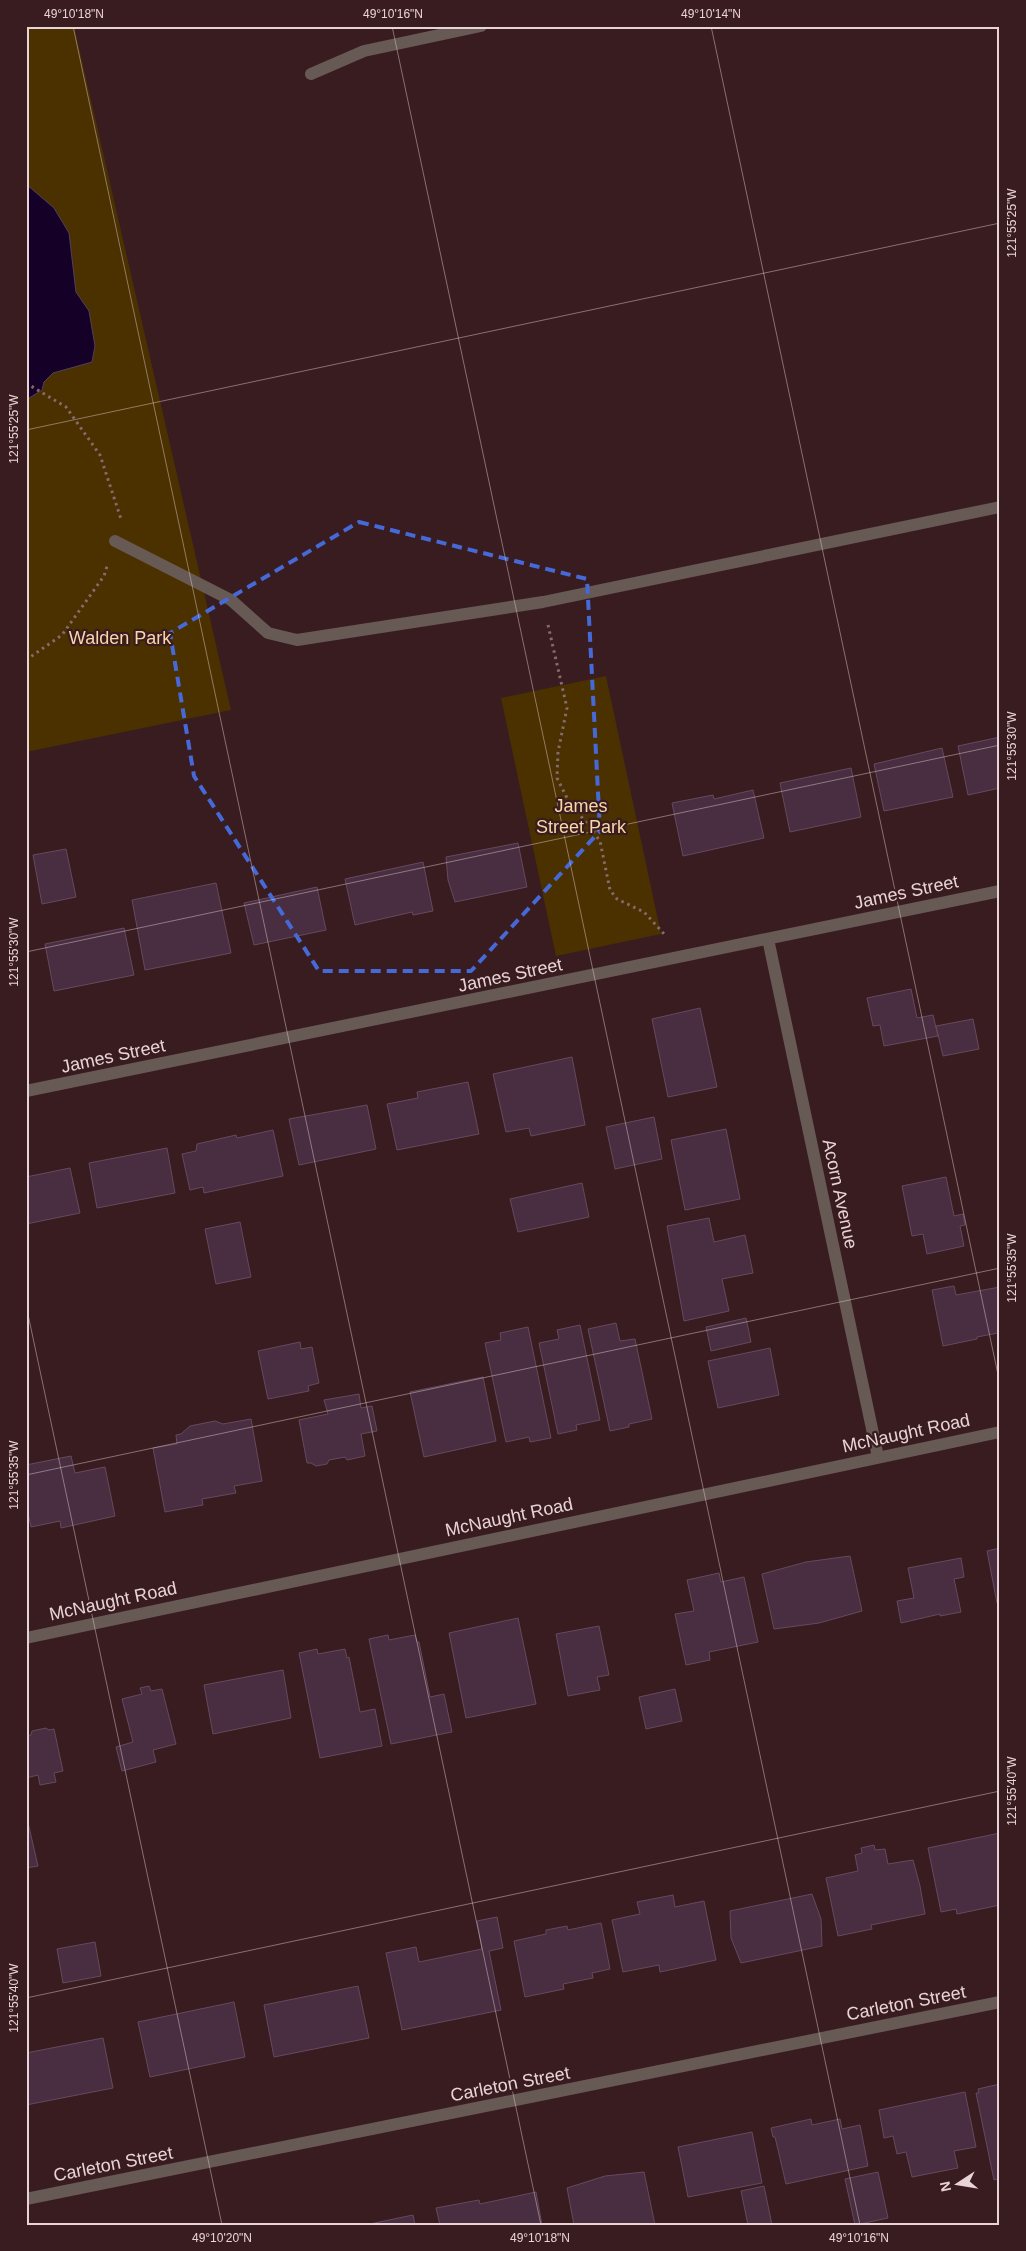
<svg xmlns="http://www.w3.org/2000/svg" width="1026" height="2251" font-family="Helvetica,sans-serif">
<rect width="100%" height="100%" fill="#391c20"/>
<!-- green -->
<path fill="#4b3000" d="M 26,26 L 74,26 L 231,710 L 26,752 Z
M 606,676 L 661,934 L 556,956 L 501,698 Z"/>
<!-- water -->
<path fill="#150028" stroke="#54405c" d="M 26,184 L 54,208 L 69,233 L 76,292 L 89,311 L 95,346 L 92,362 L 53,373 L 44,382 L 42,390 L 26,400 Z"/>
<!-- building -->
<path fill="#482e40" stroke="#654a5d" d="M 1000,737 L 1000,788 L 968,795 L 958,746 Z
M 942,748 L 953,797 L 884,811 L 874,764 Z
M 851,768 L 861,817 L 790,832 L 780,783 Z
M 753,790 L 764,838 L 683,856 L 672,803 L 713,795 L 714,799 Z
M 518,843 L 527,887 L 455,902 L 448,880 L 446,857 Z
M 66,849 L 76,897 L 42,904 L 33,855 Z
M 423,862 L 433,911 L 413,915 L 412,912 L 355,925 L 345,879 Z
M 216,883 L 231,953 L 145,970 L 132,900 Z
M 317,887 L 326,930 L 254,945 L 244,903 Z
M 124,928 L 134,975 L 54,991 L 45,944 Z
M 911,989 L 917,1018 L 933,1015 L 938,1036 L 884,1046 L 880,1025 L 873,1026 L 867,998 Z
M 700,1008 L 717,1087 L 668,1097 L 652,1019 Z
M 973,1019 L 979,1049 L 943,1056 L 936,1026 Z
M 572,1057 L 585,1125 L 531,1136 L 529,1128 L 506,1132 L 493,1074 Z
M 468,1082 L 479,1134 L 397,1150 L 387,1104 L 418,1098 L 417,1092 Z
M 367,1105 L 376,1149 L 299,1165 L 289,1119 Z
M 654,1117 L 662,1159 L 615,1169 L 606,1127 Z
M 726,1129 L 740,1199 L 685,1210 L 671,1140 Z
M 273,1130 L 283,1176 L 204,1193 L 203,1187 L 190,1190 L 182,1154 L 196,1151 L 197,1144 L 236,1135 L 237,1138 Z
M 167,1148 L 175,1193 L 97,1208 L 89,1163 Z
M 70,1168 L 80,1213 L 26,1224 L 26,1177 Z
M 946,1177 L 954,1216 L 963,1214 L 965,1225 L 960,1226 L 964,1246 L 927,1254 L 923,1234 L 912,1236 L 902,1186 Z
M 582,1183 L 589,1217 L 518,1232 L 510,1199 Z
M 709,1218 L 714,1242 L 745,1235 L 753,1273 L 722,1279 L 729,1311 L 684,1321 L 667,1226 Z
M 240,1222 L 251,1277 L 216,1284 L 205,1229 Z
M 954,1286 L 956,1295 L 1000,1287 L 1000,1329 L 997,1330 L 998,1333 L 977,1337 L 977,1339 L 943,1346 L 932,1290 Z
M 746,1318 L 751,1342 L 711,1351 L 706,1327 Z
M 616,1323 L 620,1341 L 635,1339 L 652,1419 L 629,1424 L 629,1427 L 610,1431 L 588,1329 Z
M 580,1325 L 600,1420 L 576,1425 L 577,1430 L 558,1434 L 539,1343 L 559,1339 L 557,1330 Z
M 528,1327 L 551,1438 L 530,1442 L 529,1437 L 506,1442 L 485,1343 L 501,1340 L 500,1333 Z
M 300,1342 L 301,1349 L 312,1347 L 319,1383 L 308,1386 L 309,1391 L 268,1399 L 258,1351 Z
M 770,1348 L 779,1395 L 718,1408 L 708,1361 Z
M 483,1377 L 496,1441 L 424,1457 L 410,1392 Z
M 359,1394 L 361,1408 L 372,1406 L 377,1431 L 361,1434 L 365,1456 L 347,1460 L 345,1457 L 329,1460 L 327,1464 L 316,1466 L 311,1463 L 307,1463 L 299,1420 L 328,1414 L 324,1400 Z
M 251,1419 L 262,1481 L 234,1486 L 236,1493 L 202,1499 L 203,1505 L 165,1512 L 153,1448 L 177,1444 L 176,1435 L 181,1434 L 190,1426 L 215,1421 L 223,1424 Z
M 71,1456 L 75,1473 L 105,1467 L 115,1516 L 61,1528 L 60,1521 L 31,1527 L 26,1504 L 26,1465 Z
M 1000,1548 L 1000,1602 L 997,1603 L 987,1551 Z
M 850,1556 L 862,1611 L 819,1623 L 774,1629 L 762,1574 L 806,1562 Z
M 961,1558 L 964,1577 L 954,1579 L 961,1612 L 940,1616 L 940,1614 L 901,1623 L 897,1601 L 914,1598 L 908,1568 Z
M 719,1573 L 721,1582 L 744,1577 L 758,1642 L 709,1652 L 710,1660 L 686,1665 L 675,1614 L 694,1611 L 687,1580 Z
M 518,1618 L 536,1704 L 466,1718 L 449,1633 Z
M 599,1626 L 609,1675 L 597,1677 L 600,1690 L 568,1696 L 556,1634 Z
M 388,1635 L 389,1640 L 415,1635 L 417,1642 L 419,1642 L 430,1697 L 444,1694 L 452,1732 L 391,1744 L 369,1639 Z
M 317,1649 L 318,1654 L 345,1649 L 347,1658 L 349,1657 L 360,1712 L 375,1709 L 382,1746 L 320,1758 L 299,1653 Z
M 283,1670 L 291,1718 L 213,1734 L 204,1685 Z
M 149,1686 L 151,1691 L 162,1689 L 176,1744 L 153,1750 L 156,1762 L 122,1771 L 116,1747 L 133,1742 L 122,1699 L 142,1694 L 140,1688 Z
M 675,1689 L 682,1721 L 646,1729 L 639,1697 Z
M 46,1728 L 49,1730 L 54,1729 L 63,1771 L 54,1773 L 56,1782 L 40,1785 L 38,1775 L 26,1778 L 26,1736 L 31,1735 L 32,1731 Z
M 26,1814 L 38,1866 L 26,1868 Z
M 1000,1833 L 1000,1905 L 957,1914 L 956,1909 L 941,1912 L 928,1848 Z
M 874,1845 L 875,1850 L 885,1849 L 888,1864 L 913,1860 L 920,1886 L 925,1914 L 871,1925 L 872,1929 L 838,1936 L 826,1878 L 858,1871 L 855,1855 L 862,1853 L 861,1848 Z
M 812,1894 L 821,1919 L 822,1946 L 741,1963 L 731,1938 L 730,1911 Z
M 673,1895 L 675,1907 L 704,1901 L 716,1960 L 660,1972 L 659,1965 L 623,1972 L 612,1920 L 640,1914 L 637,1902 Z
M 497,1917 L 503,1948 L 489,1951 L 501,2010 L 402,2030 L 386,1953 L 416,1947 L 419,1962 L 482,1949 L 477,1921 Z
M 601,1923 L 610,1969 L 592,1973 L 593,1978 L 563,1984 L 564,1989 L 525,1997 L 514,1941 L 546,1934 L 546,1930 L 567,1926 L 568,1930 Z
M 95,1942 L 101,1976 L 63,1983 L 57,1949 Z
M 358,1986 L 369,2038 L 274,2057 L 264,2005 Z
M 234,2002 L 245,2057 L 150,2077 L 138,2022 Z
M 103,2038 L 113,2088 L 26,2105 L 26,2053 Z
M 1000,2084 L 1000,2178 L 994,2180 L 976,2093 L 979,2093 L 978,2089 Z
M 965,2092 L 976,2147 L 954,2151 L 958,2168 L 912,2177 L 906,2152 L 897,2154 L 893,2136 L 884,2138 L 879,2110 Z
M 811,2119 L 812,2125 L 840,2119 L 842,2129 L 860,2125 L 868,2166 L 786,2184 L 775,2137 L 773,2137 L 771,2128 Z
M 752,2132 L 762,2183 L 688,2197 L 678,2147 Z
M 644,2172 L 655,2225 L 574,2225 L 567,2188 L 605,2176 Z
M 878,2172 L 888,2218 L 855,2225 L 845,2179 Z
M 764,2186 L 772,2225 L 748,2225 L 741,2191 Z
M 536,2192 L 542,2225 L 440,2225 L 436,2208 L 479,2200 L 480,2204 Z
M 413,2215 L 415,2225 L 365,2225 Z"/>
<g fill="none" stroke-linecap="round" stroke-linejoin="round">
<!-- path -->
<path stroke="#846b6e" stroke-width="3" stroke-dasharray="2.5 4" stroke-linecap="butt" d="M 26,383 L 66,407 L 100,455 L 121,519
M 548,625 L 567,708 L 558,752 L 557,778 L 567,798 L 600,841 L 610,890 L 617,899 L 644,912 L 666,936
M 26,660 L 62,635 L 104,576 L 108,563"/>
<!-- minor -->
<path stroke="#675953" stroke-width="12" d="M 311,74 L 364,51 L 481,26
M 115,541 L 231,600 L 268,633 L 297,640 L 543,602 L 1000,507
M 768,939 L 878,1457
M 26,1091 L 1000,891
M 26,1638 L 1000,1432
M 26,2199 L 1000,2002"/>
</g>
<!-- marked area -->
<path fill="none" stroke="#4669d8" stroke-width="4" stroke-dasharray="10 6" stroke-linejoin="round" d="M 359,522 L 587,579 L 600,831 L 471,971 L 319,971 L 194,776 L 170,633 Z"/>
<!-- ticks -->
<path fill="none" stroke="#e8d4d6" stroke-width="1" stroke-opacity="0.45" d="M 73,26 L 541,2225M 392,26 L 860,2225M 711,26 L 1000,1384M 26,430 L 1000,223M 26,952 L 1000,745M 26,1305 L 222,2225M 26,1475 L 1000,1268M 26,1998 L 1000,1791"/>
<g text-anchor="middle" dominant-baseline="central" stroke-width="4.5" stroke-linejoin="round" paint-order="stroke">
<!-- park labels -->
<g font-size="18" fill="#f9d6a7" stroke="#391c20">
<text x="120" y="638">Walden Park</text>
<text x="581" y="806">James<tspan x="581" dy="21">Street Park</tspan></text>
</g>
<!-- street labels -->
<g font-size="18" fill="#e8d4d6" stroke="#391c20">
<text transform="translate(906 892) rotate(-12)">James Street</text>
<text transform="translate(510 975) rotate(-12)">James Street</text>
<text transform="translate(113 1056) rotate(-12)">James Street</text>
<text transform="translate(840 1194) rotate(78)">Acorn Avenue</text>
<text transform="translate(906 1433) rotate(-12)">McNaught Road</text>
<text transform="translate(509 1517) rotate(-12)">McNaught Road</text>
<text transform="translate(113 1601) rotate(-12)">McNaught Road</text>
<text transform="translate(906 2003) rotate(-11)">Carleton Street</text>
<text transform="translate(510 2084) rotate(-11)">Carleton Street</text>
<text transform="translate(113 2164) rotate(-11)">Carleton Street</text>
</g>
</g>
<!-- border -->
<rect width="1026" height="2251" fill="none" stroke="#391c20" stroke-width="55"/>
<!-- north arrow -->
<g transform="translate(958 2184) rotate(258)" stroke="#391c20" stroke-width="4" paint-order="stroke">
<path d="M0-4L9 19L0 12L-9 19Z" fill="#e8d4d6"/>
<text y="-8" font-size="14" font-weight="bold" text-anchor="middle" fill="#e8d4d6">N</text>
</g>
<rect x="28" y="28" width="970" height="2196" fill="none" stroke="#e8d4d6" stroke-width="2"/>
<g font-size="12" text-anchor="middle" fill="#e8d4d6">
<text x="74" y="18">49°10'18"N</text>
<text x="393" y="18">49°10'16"N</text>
<text x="711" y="18">49°10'14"N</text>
<text transform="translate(1012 223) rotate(-90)" y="4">121°55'25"W</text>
<text transform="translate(14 429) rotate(-90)" y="4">121°55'25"W</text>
<text transform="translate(1012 746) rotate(-90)" y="4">121°55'30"W</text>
<text transform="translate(14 952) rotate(-90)" y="4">121°55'30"W</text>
<text transform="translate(1012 1268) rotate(-90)" y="4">121°55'35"W</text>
<text transform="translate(14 1475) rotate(-90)" y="4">121°55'35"W</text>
<text transform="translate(1012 1791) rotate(-90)" y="4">121°55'40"W</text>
<text transform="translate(14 1998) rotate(-90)" y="4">121°55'40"W</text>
<text x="222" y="2242">49°10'20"N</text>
<text x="540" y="2242">49°10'18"N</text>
<text x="859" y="2242">49°10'16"N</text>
</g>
</svg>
